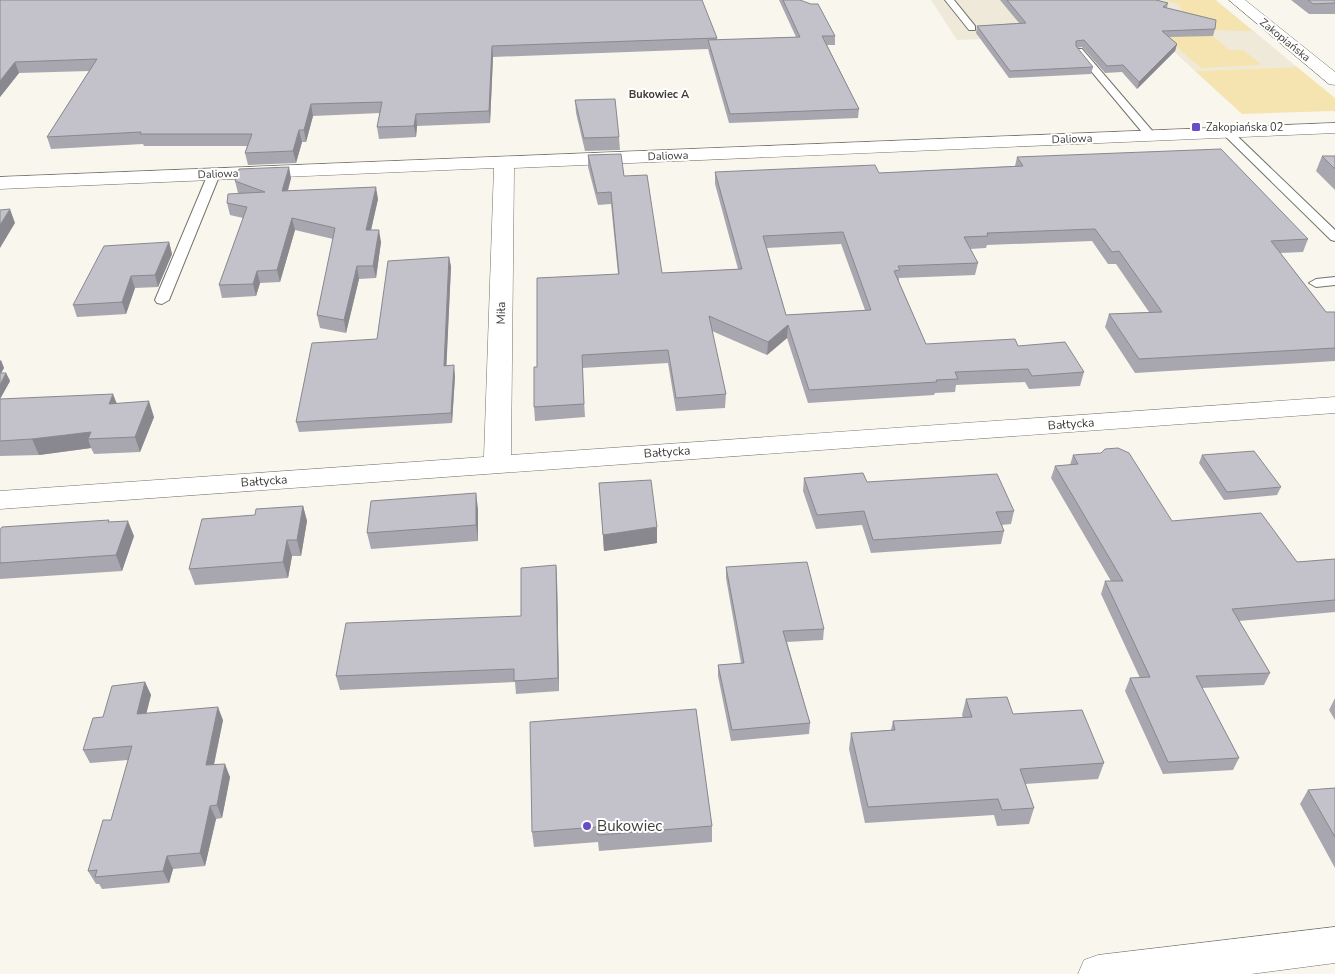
<svg xmlns="http://www.w3.org/2000/svg" width="1335" height="974" font-family="'Nunito Sans',sans-serif">
<rect width="100%" height="100%" fill="#f9f6ed"/>
<!-- built -->
<path fill="#eee9d9" d="M 931,0 L 1216,0 L 1297,67 L 1195,71 L 1154,33 L 957,40 Z"/>
<!-- green -->
<path fill="#f5e4b0" d="M 1162,0 L 1215,0 L 1253,31 L 1206,30 L 1229,50 L 1243,50 L 1262,65 L 1201,68 L 1160,33 L 1188,31 L 1179,4 Z
M 1297,67 L 1335,98 L 1335,111 L 1242,114 L 1195,71 Z"/>
<g fill="none" stroke-linecap="round" stroke-linejoin="round">
<defs>
<path id="lane" d="M 945,0 L 954,0 L 975,26 L 975,30 L 969,30 Z
M 1076,49 L 1082,49 L 1155,134 L 1155,138 L 1147,138 L 1076,53 Z
M 1228,130 L 1232,131 L 1335,230 L 1335,241 L 1331,240 L 1224,135 L 1223,133 Z
M 214,171 L 220,174 L 169,300 L 162,304 L 157,303 L 155,300 L 208,174 Z
M 1335,277 L 1335,285 L 1316,287 L 1309,283 L 1316,279 Z"/>
<path id="street" d="M 1229,0 L 1245,0 L 1335,72 L 1335,85 L 1329,84 Z
M 1335,123 L 1335,133 L 514,168 L 511,455 L 1335,397 L 1335,413 L 0,509 L 0,491 L 484,457 L 494,168 L 0,189 L 0,177 Z
M 1335,927 L 1335,963 L 1251,974 L 1078,974 L 1084,960 L 1098,955 Z"/>
</defs>
<!-- lane casing -->
<use href="#lane" stroke="#74726a" stroke-width="2"/>
<!-- street casing -->
<use href="#street" stroke="#74726a" stroke-width="1"/>
<!-- lane -->
<use href="#lane" fill="#fff" fill-rule="evenodd"/>
<!-- street -->
<use href="#street" fill="#fff" fill-rule="evenodd"/>
</g>
<!-- wall -->
<path fill="#a8a7af" fill-rule="evenodd" d="M 0,0 L 717,38 L 717,40 L 796,37 L 779,0 L 800,0 L 835,36 L 835,45 L 827,45 L 859,109 L 858,118 L 729,123 L 708,49 L 493,57 L 490,123 L 417,126 L 416,137 L 379,139 L 377,127 L 380,113 L 313,116 L 306,142 L 302,142 L 296,163 L 248,165 L 245,153 L 247,146 L 144,146 L 143,144 L 51,149 L 47,137 L 89,71 L 19,73 L 0,97 Z
M 1000,0 L 1156,0 L 1168,3 L 1167,8 L 1215,29 L 1213,36 L 1169,37 L 1177,44 L 1175,51 L 1137,89 L 1122,72 L 1105,73 L 1082,47 L 1077,48 L 1093,67 L 1091,74 L 1009,78 L 976,33 L 977,26 L 1019,23 Z
M 1291,0 L 1335,0 L 1335,14 L 1309,14 Z
M 575,100 L 619,137 L 620,150 L 585,151 L 576,113 Z
M 588,155 L 624,176 L 662,273 L 738,269 L 715,184 L 715,172 L 879,173 L 1015,166 L 1017,157 L 1308,239 L 1303,252 L 1280,253 L 1326,312 L 1335,312 L 1335,361 L 1135,373 L 1105,327 L 1109,314 L 1149,312 L 1116,264 L 1108,264 L 1092,241 L 987,245 L 986,248 L 970,249 L 978,263 L 975,275 L 899,278 L 899,282 L 926,344 L 1018,346 L 1084,372 L 1080,386 L 1029,389 L 1025,382 L 956,385 L 955,392 L 935,393 L 934,395 L 808,403 L 787,338 L 767,355 L 712,331 L 726,394 L 725,408 L 676,411 L 668,363 L 582,368 L 585,417 L 535,421 L 534,407 L 537,367 L 618,274 L 611,204 L 598,205 L 588,167 ZM 841,244 L 865,310 L 786,315 L 767,248 Z
M 1322,156 L 1335,156 L 1335,190 L 1316,171 Z
M 291,178 L 288,191 L 378,199 L 371,230 L 381,242 L 376,278 L 359,279 L 346,333 L 320,328 L 317,315 L 333,239 L 295,230 L 280,282 L 260,283 L 256,296 L 222,298 L 219,285 L 243,218 L 230,215 L 227,203 L 240,194 L 238,193 L 235,181 Z
M 169,242 L 172,254 L 158,287 L 135,288 L 126,314 L 77,317 L 73,305 Z
M 449,257 L 451,267 L 446,366 L 455,376 L 452,423 L 299,432 L 296,422 L 377,339 Z
M 0,360 L 4,368 L 1,373 L 6,373 L 10,381 L 0,399 L 117,403 L 154,417 L 140,452 L 94,454 L 91,448 L 39,455 L 0,456 Z
M 1073,455 L 1172,521 L 1297,562 L 1335,559 L 1335,612 L 1239,621 L 1270,673 L 1264,685 L 1202,688 L 1239,758 L 1233,770 L 1163,774 L 1125,691 L 1130,678 L 1140,678 L 1101,594 L 1105,581 L 1111,581 L 1051,478 L 1055,466 L 1070,465 Z
M 1202,455 L 1281,487 L 1277,495 L 1224,500 L 1199,463 Z
M 804,478 L 867,482 L 1014,511 L 1011,524 L 1002,525 L 1004,531 L 1001,544 L 871,553 L 862,525 L 816,529 L 803,491 Z
M 599,483 L 657,543 L 604,551 Z
M 303,506 L 307,521 L 301,556 L 292,556 L 288,578 L 195,585 L 189,569 L 255,515 Z
M 478,509 L 478,541 L 371,549 L 367,533 Z
M 110,522 L 134,536 L 122,571 L 0,579 L 0,530 Z
M 556,565 L 557,578 L 559,691 L 516,694 L 515,682 L 340,690 L 336,676 L 521,616 Z
M 726,567 L 824,629 L 823,640 L 787,642 L 810,723 L 809,734 L 731,741 L 718,676 L 718,665 L 741,663 L 726,578 Z
M 145,682 L 151,695 L 146,713 L 223,720 L 214,765 L 230,777 L 222,818 L 216,819 L 205,866 L 173,869 L 169,883 L 102,889 L 99,884 L 96,884 L 88,871 L 111,820 L 128,760 L 90,763 L 83,750 L 103,717 Z
M 1335,698 L 1335,720 L 1329,710 Z
M 966,699 L 1013,714 L 1104,763 L 1098,779 L 1025,784 L 1034,808 L 1029,824 L 997,826 L 994,815 L 865,823 L 849,749 L 851,733 L 891,730 L 893,721 L 963,718 L 962,715 Z
M 696,709 L 712,826 L 712,842 L 599,851 L 598,842 L 534,847 L 532,832 Z
M 1335,788 L 1335,868 L 1300,804 L 1308,790 Z"/>
<!-- shaded-wall -->
<path fill="#88888e" d="M 1177,44 L 1175,51 L 1137,89 L 1139,82 Z
M 492,46 L 493,57 L 490,123 L 489,111 Z
M 15,62 L 19,73 L 0,97 L 0,81 Z
M 311,104 L 313,116 L 306,142 L 304,130 Z
M 416,114 L 417,126 L 416,137 L 414,126 Z
M 299,130 L 302,142 L 296,163 L 293,151 Z
M 289,167 L 291,178 L 284,203 L 282,191 Z
M 376,187 L 378,199 L 368,243 L 366,230 Z
M 10,209 L 15,223 L 0,248 L 0,225 Z
M 292,218 L 295,230 L 280,282 L 277,270 Z
M 379,230 L 381,242 L 376,278 L 373,266 Z
M 169,242 L 172,254 L 158,287 L 155,275 Z
M 449,257 L 451,267 L 446,376 L 444,366 Z
M 357,266 L 359,279 L 346,333 L 344,320 Z
M 257,271 L 260,283 L 256,296 L 253,284 Z
M 131,276 L 135,288 L 126,314 L 122,302 Z
M 788,325 L 787,338 L 767,355 L 768,342 Z
M 1,360 L 4,368 L 0,375 L 0,361 Z
M 454,365 L 455,376 L 452,423 L 451,413 Z
M 6,373 L 10,381 L 0,399 L 0,385 Z
M 113,394 L 119,409 L 109,404 Z
M 149,401 L 154,417 L 140,452 L 135,437 Z
M 91,432 L 88,439 L 91,448 L 39,455 L 32,439 Z
M 476,493 L 478,509 L 478,541 L 476,525 Z
M 303,506 L 307,521 L 301,556 L 297,540 Z
M 128,521 L 134,536 L 122,571 L 116,555 Z
M 657,527 L 657,543 L 604,551 L 603,535 Z
M 287,540 L 292,556 L 288,578 L 283,562 Z
M 556,565 L 557,578 L 559,691 L 558,678 Z
M 145,682 L 151,695 L 143,727 L 137,714 Z
M 218,707 L 223,720 L 211,778 L 206,765 Z
M 225,764 L 230,777 L 222,818 L 217,805 Z
M 210,806 L 216,819 L 205,866 L 200,853 Z
M 167,856 L 173,869 L 169,883 L 163,871 Z"/>
<!-- building -->
<path fill="#c3c2cb" stroke="#88888e" fill-rule="evenodd" d="M 0,0 L 702,0 L 717,38 L 492,46 L 489,111 L 416,114 L 414,126 L 377,127 L 382,102 L 311,104 L 304,130 L 299,130 L 293,151 L 245,153 L 252,134 L 140,134 L 141,132 L 47,137 L 97,59 L 15,62 L 0,81 Z
M 783,0 L 800,0 L 811,4 L 818,4 L 835,36 L 822,36 L 859,109 L 730,114 L 708,40 L 800,37 Z
M 1007,0 L 1156,0 L 1168,3 L 1163,7 L 1216,20 L 1215,29 L 1162,31 L 1177,44 L 1139,82 L 1123,65 L 1107,66 L 1084,40 L 1076,41 L 1076,46 L 1093,67 L 1010,71 L 977,26 L 1026,23 Z
M 1308,0 L 1335,0 L 1335,3 L 1313,4 Z
M 615,99 L 619,137 L 584,138 L 575,100 Z
M 1221,149 L 1308,239 L 1271,241 L 1326,312 L 1335,312 L 1335,348 L 1139,359 L 1109,314 L 1162,312 L 1119,251 L 1112,252 L 1095,229 L 987,233 L 988,236 L 964,237 L 978,263 L 898,266 L 900,270 L 894,271 L 926,344 L 1015,339 L 1018,346 L 1065,342 L 1084,372 L 1032,376 L 1028,369 L 955,372 L 958,379 L 936,380 L 937,382 L 809,390 L 788,325 L 768,342 L 709,316 L 726,394 L 676,398 L 668,350 L 582,355 L 584,404 L 534,407 L 534,367 L 537,367 L 537,278 L 619,274 L 611,192 L 597,193 L 588,155 L 621,154 L 624,176 L 647,175 L 662,273 L 742,269 L 715,172 L 875,165 L 879,173 L 1023,166 L 1017,157 ZM 843,232 L 871,310 L 786,315 L 763,236 Z
M 1322,156 L 1335,156 L 1335,169 Z
M 289,167 L 282,191 L 376,187 L 366,230 L 379,230 L 373,266 L 357,266 L 344,320 L 317,315 L 335,228 L 292,218 L 277,270 L 257,271 L 253,284 L 219,285 L 247,207 L 227,203 L 228,194 L 265,192 L 235,181 L 239,169 Z
M 10,209 L 0,225 L 0,210 Z
M 169,242 L 155,275 L 131,276 L 122,302 L 73,305 L 104,246 Z
M 449,257 L 444,366 L 454,365 L 451,413 L 296,422 L 312,343 L 377,339 L 388,261 Z
M 0,373 L 6,373 L 0,385 Z
M 113,394 L 109,404 L 149,401 L 135,437 L 88,439 L 91,432 L 32,439 L 0,441 L 0,399 Z
M 1118,448 L 1129,453 L 1172,521 L 1261,513 L 1297,562 L 1335,559 L 1335,600 L 1232,609 L 1270,673 L 1196,676 L 1239,758 L 1168,762 L 1130,678 L 1150,677 L 1105,581 L 1123,581 L 1055,466 L 1078,464 L 1073,455 L 1101,453 L 1105,449 Z
M 1254,451 L 1281,487 L 1227,492 L 1202,455 Z
M 863,473 L 867,482 L 997,474 L 1014,511 L 996,512 L 1004,531 L 873,540 L 864,511 L 817,515 L 804,478 Z
M 651,480 L 657,527 L 603,535 L 599,483 Z
M 476,493 L 476,525 L 367,533 L 371,501 Z
M 303,506 L 297,540 L 287,540 L 283,562 L 189,569 L 202,519 L 255,515 L 256,509 Z
M 109,520 L 108,522 L 128,521 L 116,555 L 0,563 L 0,530 L 2,527 Z
M 807,562 L 824,629 L 783,631 L 810,723 L 732,730 L 718,665 L 744,663 L 726,567 Z
M 556,565 L 558,678 L 514,681 L 514,669 L 336,676 L 346,623 L 521,616 L 521,568 Z
M 145,682 L 137,714 L 218,707 L 206,765 L 225,764 L 217,805 L 210,806 L 200,853 L 167,856 L 163,871 L 95,877 L 97,870 L 88,871 L 103,820 L 111,820 L 132,746 L 83,750 L 93,718 L 103,717 L 112,686 Z
M 1007,697 L 1013,714 L 1082,710 L 1104,763 L 1020,769 L 1034,808 L 1002,810 L 998,799 L 868,807 L 851,733 L 895,730 L 893,721 L 972,717 L 966,699 Z
M 696,709 L 712,826 L 598,835 L 597,827 L 532,832 L 530,722 Z
M 1335,788 L 1335,837 L 1308,790 Z"/>
<!-- markers -->
<g fill="#694dc7" stroke="#fff" stroke-width="2">
<rect x="1191" y="122" width="10" height="10" rx="2.5"/>
<circle cx="587" cy="826" r="5"/>
</g>
<g text-anchor="middle" dominant-baseline="central" stroke-width="4" stroke-linejoin="round" paint-order="stroke">
<!-- far-street labels -->
<g font-size="11" fill="#3e3d39" stroke="#fff">
<text transform="translate(1285 40) rotate(39)">Zakopiańska</text>
<text transform="translate(1072 139) rotate(-2)">Daliowa</text>
<text transform="translate(668 156) rotate(-2)">Daliowa</text>
<text transform="translate(218 174) rotate(-2)">Daliowa</text>
</g>
<!-- far-neighbourhood labels -->
<g font-size="11" font-weight="bold" fill="#403d36" stroke="#fff">
<text x="659" y="94">Bukowiec A</text>
</g>
<!-- far-poi labels -->
<g font-size="11" fill="#3e3d39" stroke="#fff" text-anchor="start">
<text x="1206" y="127">Zakopiańska 02</text>
</g>
<!-- street labels -->
<g font-size="12" fill="#3e3d39" stroke="#fff">
<text transform="translate(501 313) rotate(-89)">Miła</text>
<text transform="translate(1071 424) rotate(-4)">Bałtycka</text>
<text transform="translate(667 452) rotate(-4)">Bałtycka</text>
<text transform="translate(264 481) rotate(-4)">Bałtycka</text>
</g>
<!-- near-poi labels -->
<g font-size="15" fill="#3e3d39" stroke="#fff" text-anchor="start">
<text x="597" y="826">Bukowiec</text>
</g>
</g>
</svg>
